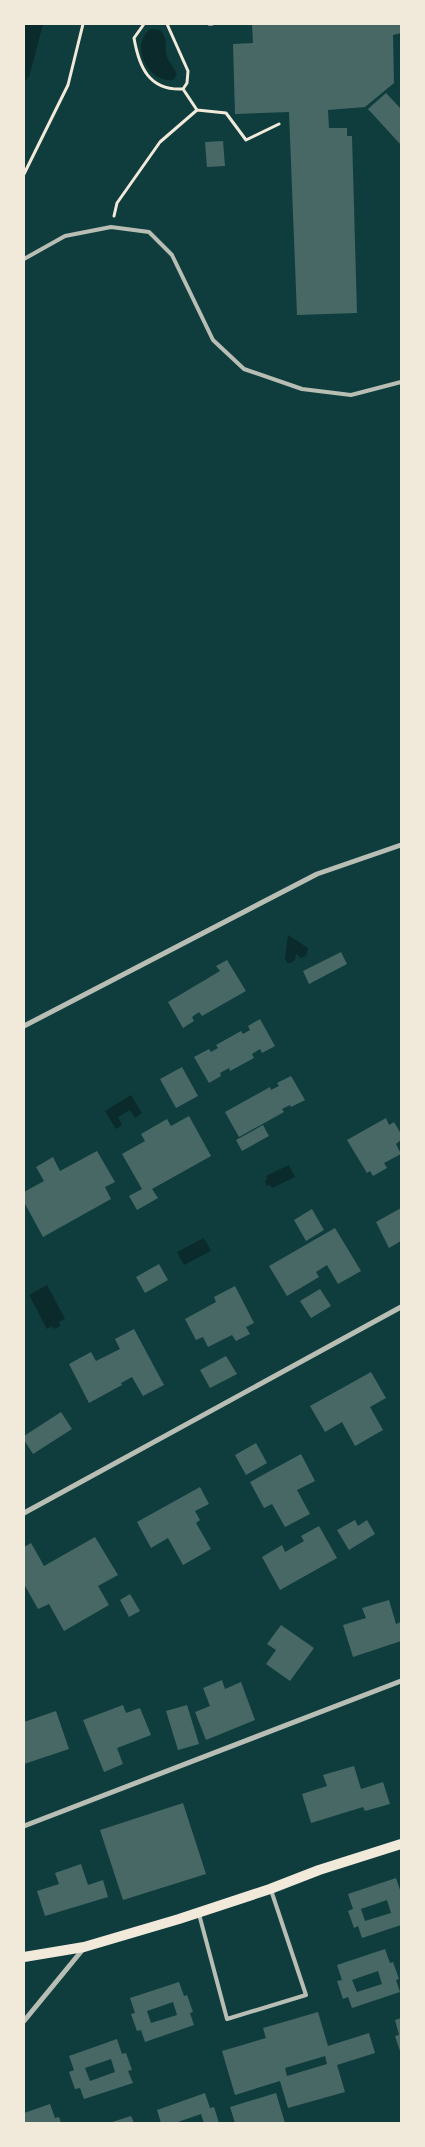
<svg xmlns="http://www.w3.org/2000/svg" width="425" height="2147" font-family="'Alegreya Sans',sans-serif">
<rect width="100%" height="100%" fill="#0f3d3e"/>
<!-- water -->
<path fill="#0a2a2b" d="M 24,24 L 43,24 L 29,77 L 24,82 Z
M 151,29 L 160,30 C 169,40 164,42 166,53 C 167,61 174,66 177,75 L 173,80 C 147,83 129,43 151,29 Z
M 288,935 L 308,948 L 306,956 L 301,958 L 296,954 L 295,960 L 291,963 L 287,963 L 285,959 Z
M 131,1095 L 142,1113 L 135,1118 L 130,1110 L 118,1117 L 122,1125 L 116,1129 L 105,1111 Z
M 289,1165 L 295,1177 L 272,1188 L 270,1185 L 267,1186 L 265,1181 L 267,1179 L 266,1176 Z
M 204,1238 L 211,1251 L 184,1265 L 177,1252 Z
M 47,1285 L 65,1319 L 59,1322 L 60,1326 L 54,1329 L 52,1326 L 47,1329 L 29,1295 Z"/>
<!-- building -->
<path fill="#486865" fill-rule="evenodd" d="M 252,24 L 401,24 L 401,33 L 393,35 L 394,83 L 365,107 L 328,110 L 329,128 L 347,128 L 347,136 L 352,136 L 357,313 L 297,315 L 289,112 L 235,114 L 233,44 L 253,43 Z
M 386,93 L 401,109 L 401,145 L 368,109 Z
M 223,141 L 225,166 L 207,167 L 205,142 Z
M 341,952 L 347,964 L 309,984 L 303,971 Z
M 227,960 L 246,991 L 202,1016 L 199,1012 L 192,1017 L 194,1021 L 183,1028 L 168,1002 L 220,971 L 216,966 Z
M 260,1019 L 275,1046 L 262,1053 L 260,1049 L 252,1054 L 254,1058 L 230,1071 L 229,1068 L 220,1073 L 221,1076 L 209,1083 L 194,1057 L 209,1049 L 211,1052 L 218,1048 L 216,1045 L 241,1031 L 243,1034 L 250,1030 L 248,1026 Z
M 182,1067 L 198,1096 L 176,1108 L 160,1079 Z
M 291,1076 L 305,1100 L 291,1107 L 290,1105 L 282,1109 L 284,1112 L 239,1137 L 225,1112 L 270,1087 L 271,1090 L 279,1086 L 277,1083 Z
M 189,1116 L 211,1156 L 152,1189 L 158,1198 L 137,1210 L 129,1196 L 142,1189 L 122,1154 L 145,1141 L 141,1134 L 167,1119 L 171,1126 Z
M 386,1118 L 389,1125 L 394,1122 L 401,1134 L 401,1140 L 396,1144 L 401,1154 L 384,1163 L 387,1168 L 373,1176 L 370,1171 L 367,1173 L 347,1140 Z
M 263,1125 L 269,1136 L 242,1151 L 236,1140 Z
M 97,1151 L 115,1182 L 105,1187 L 111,1199 L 43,1237 L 24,1202 L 24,1192 L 44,1181 L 36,1167 L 53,1157 L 60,1171 Z
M 401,1208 L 401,1241 L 389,1248 L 376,1222 Z
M 312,1209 L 324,1230 L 306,1241 L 294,1220 Z
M 335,1228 L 361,1271 L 338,1284 L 327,1265 L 316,1272 L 319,1277 L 287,1296 L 269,1266 Z
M 159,1264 L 168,1280 L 145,1293 L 136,1277 Z
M 235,1286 L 254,1323 L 246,1327 L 250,1334 L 236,1341 L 232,1335 L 208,1347 L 203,1337 L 196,1340 L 185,1319 L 216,1302 L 214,1297 Z
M 320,1289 L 331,1306 L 311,1318 L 300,1301 Z
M 134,1329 L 164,1385 L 143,1396 L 132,1377 L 121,1383 L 122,1385 L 89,1403 L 69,1364 L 91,1352 L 96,1361 L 120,1349 L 115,1339 Z
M 226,1356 L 237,1374 L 210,1388 L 200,1370 Z
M 371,1372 L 386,1398 L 370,1407 L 383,1430 L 355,1446 L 342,1422 L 325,1432 L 310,1406 Z
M 61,1412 L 72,1429 L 33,1454 L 24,1440 L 24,1436 Z
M 256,1443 L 267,1463 L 246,1475 L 235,1455 Z
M 301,1454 L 315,1481 L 297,1490 L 310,1514 L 285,1527 L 272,1504 L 264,1508 L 250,1482 Z
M 200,1487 L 209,1504 L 195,1511 L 200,1520 L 196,1523 L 211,1549 L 183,1565 L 168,1538 L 151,1548 L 137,1522 Z
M 355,1520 L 358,1526 L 367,1520 L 375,1534 L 349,1550 L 337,1530 Z
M 319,1526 L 337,1558 L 280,1590 L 262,1557 L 282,1545 L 285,1552 L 304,1541 L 301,1536 Z
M 95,1537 L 118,1575 L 98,1586 L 109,1605 L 64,1631 L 49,1604 L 38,1609 L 24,1584 L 24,1547 L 31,1543 L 44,1566 Z
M 130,1594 L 140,1611 L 129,1617 L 120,1600 Z
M 389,1600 L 396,1624 L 401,1622 L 401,1641 L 353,1657 L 343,1625 L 366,1618 L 362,1608 Z
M 281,1625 L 314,1648 L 290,1681 L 266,1664 L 276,1650 L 267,1644 Z
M 222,1680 L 225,1689 L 241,1682 L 255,1720 L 206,1740 L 195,1712 L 210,1706 L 203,1688 Z
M 123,1705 L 126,1713 L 140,1708 L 151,1735 L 117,1748 L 123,1764 L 104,1772 L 83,1720 Z
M 187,1705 L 199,1744 L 178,1750 L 166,1711 Z
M 56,1711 L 69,1749 L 24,1764 L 24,1722 Z
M 354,1766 L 361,1789 L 383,1782 L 390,1804 L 365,1811 L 363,1807 L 311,1823 L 302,1794 L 327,1786 L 323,1775 Z
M 183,1803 L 206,1874 L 123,1900 L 100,1830 Z
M 81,1864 L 88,1885 L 103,1880 L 108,1897 L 45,1916 L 37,1891 L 59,1884 L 55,1873 Z
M 396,1878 L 401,1893 L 401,1925 L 362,1938 L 358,1926 L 354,1928 L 348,1911 L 353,1909 L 348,1894 ZM 387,1900 L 391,1913 L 365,1921 L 361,1909 Z
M 385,1949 L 390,1963 L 393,1962 L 399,1979 L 396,1980 L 400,1992 L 352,2008 L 348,1997 L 343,1999 L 337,1981 L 342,1980 L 337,1965 ZM 378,1971 L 382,1984 L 357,1992 L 352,1980 Z
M 179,1982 L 184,1996 L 187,1995 L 193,2012 L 190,2013 L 194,2025 L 145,2042 L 141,2030 L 137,2031 L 131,2014 L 135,2013 L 130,1998 ZM 173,2002 L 177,2015 L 151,2023 L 147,2011 Z
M 318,2012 L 328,2046 L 369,2033 L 375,2053 L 337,2065 L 345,2092 L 288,2108 L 280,2081 L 235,2095 L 222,2051 L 266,2038 L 263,2028 ZM 325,2056 L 327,2064 L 287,2076 L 285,2068 Z
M 401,2018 L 401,2054 L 395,2036 L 399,2035 L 395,2020 Z
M 117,2039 L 122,2054 L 126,2053 L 132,2070 L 128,2071 L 133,2083 L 84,2099 L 80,2088 L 75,2089 L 69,2072 L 74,2070 L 69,2056 ZM 111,2059 L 115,2072 L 90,2081 L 85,2068 Z
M 205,2093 L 210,2108 L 214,2107 L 219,2123 L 204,2123 L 201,2114 L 175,2123 L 161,2123 L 157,2110 Z
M 276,2093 L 285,2123 L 235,2123 L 230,2107 Z
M 50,2104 L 55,2118 L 59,2117 L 61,2123 L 24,2123 L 24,2113 Z
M 131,2116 L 134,2123 L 109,2123 Z"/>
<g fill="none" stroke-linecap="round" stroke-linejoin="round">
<!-- path -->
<path stroke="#f1e9da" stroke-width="3" d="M 144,24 L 134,38 C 139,67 149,91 183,89 L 187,83 L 188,71 L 167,24
M 209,24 L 212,24
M 183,89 L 197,110 L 226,113 L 246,140 L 279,124
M 24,174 L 68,85 L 83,24
M 114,216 L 117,203 L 160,142 L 197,110"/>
<!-- service -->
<path stroke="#b8beb3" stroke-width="4" d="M 24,259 L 65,236 L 111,227 L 149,232 L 172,255 L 213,340 L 244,369 L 302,389 L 351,395 L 401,382
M 199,1914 L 227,2019 L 306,1995 L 271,1890"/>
<!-- minor -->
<path stroke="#b8beb3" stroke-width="5" d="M 24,1026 L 317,874 L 401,845
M 24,1513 L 401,1307
M 24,1826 L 401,1681
M 24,2021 L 84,1948"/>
<!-- secondary -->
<path stroke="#f1e9da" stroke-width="10" d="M 24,1957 L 84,1947 L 179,1919 L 270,1889 L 319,1870 L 401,1844"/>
</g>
<!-- border -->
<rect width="425" height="2147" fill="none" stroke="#f1e9da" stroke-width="50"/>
</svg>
